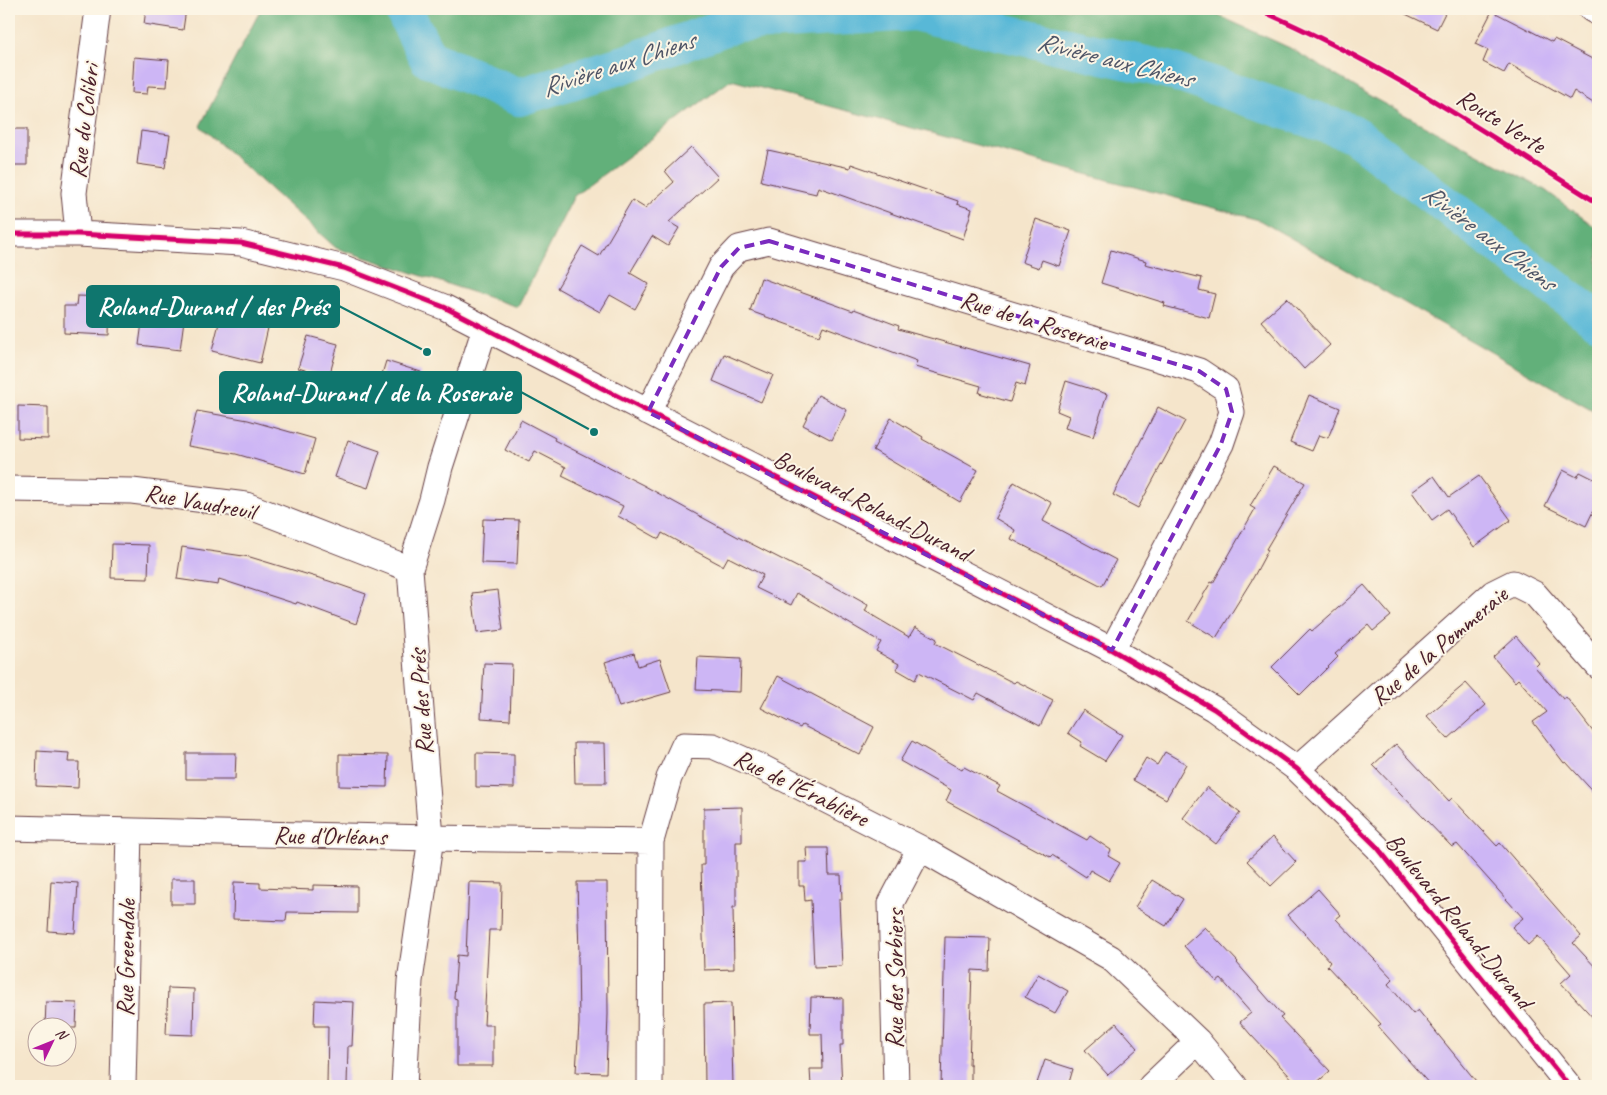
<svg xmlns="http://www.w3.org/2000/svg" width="1607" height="1095" font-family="Caveat,sans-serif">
<rect width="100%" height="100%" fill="#fcf5e5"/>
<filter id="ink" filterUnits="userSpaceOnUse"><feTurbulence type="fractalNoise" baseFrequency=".02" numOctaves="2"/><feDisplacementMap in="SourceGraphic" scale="10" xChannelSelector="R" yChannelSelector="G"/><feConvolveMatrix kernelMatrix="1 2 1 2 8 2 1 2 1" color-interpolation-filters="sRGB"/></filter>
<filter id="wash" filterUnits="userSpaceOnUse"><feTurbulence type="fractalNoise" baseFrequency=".0096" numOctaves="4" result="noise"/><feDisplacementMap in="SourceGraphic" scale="20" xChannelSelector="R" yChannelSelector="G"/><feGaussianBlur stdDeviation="1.12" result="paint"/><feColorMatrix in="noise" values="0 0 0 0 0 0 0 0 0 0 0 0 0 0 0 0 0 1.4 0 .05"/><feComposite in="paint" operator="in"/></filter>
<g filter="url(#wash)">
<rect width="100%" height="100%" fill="#f5e5cb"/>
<!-- forest -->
<path fill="#62b07a" stroke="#566852" d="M 261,9 L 1204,9 L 1290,48 L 1377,100 L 1545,190 L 1598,229 L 1598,413 L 1259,220 L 731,80 L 574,196 L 518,307 L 336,248 L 200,126 Z"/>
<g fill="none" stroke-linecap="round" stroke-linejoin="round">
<!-- river -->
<path stroke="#58b8d7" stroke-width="38" d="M 403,9 L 428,58 L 519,97 L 625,64 L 736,23 L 914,12 L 1168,70 L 1352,133 L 1598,321"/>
</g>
<g id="blocks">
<!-- building -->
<path fill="#cdb6f5" d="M 146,9 L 186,9 L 183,30 L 144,24 Z
M 1395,9 L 1447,9 L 1437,29 Z
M 1492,11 L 1552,42 L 1554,39 L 1598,62 L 1598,106 L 1574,91 L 1570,99 L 1509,64 L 1504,73 L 1483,62 L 1488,50 L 1475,44 Z
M 134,57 L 169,60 L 167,87 L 148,86 L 147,94 L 132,93 Z
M 9,129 L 27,129 L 27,165 L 9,165 Z
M 141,131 L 170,135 L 165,168 L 137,164 Z
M 691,147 L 718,177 L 669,222 L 679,228 L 668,246 L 652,236 L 630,273 L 649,284 L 635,309 L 610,295 L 600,312 L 557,288 L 582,246 L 599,256 L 632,200 L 645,208 L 674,182 L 665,171 Z
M 768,150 L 850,168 L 851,164 L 958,201 L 957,204 L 972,209 L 963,239 L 818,187 L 816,194 L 761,181 Z
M 1036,219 L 1071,231 L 1059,266 L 1042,260 L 1039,268 L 1022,262 Z
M 1111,250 L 1146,261 L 1145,264 L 1202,278 L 1199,290 L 1215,294 L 1209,318 L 1164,306 L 1165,303 L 1101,283 Z
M 761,278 L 853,311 L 854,309 L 899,326 L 898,329 L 1030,366 L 1025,386 L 1016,383 L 1010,402 L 979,393 L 981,386 L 915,367 L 917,361 L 823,326 L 819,336 L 750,311 Z
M 77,296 L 110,297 L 109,335 L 64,333 L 64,306 L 76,306 Z
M 1287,298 L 1330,345 L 1304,369 L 1261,321 Z
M 145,300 L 186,305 L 180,350 L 139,345 Z
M 222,311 L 243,316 L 241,321 L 268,328 L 260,363 L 212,351 Z
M 308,336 L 338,344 L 329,377 L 298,368 Z
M 724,354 L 773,375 L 761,402 L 713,381 Z
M 386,361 L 421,372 L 411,405 L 376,394 Z
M 1066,381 L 1107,394 L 1093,437 L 1065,428 L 1069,416 L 1057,411 Z
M 818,395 L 847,410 L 832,440 L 803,425 Z
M 1309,395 L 1340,408 L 1328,438 L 1319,435 L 1312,451 L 1290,442 Z
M 18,406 L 48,407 L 48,439 L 18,438 Z
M 1158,407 L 1185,421 L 1138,508 L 1113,495 Z
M 197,411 L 248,420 L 315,439 L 305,474 L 236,454 L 188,446 Z
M 891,418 L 923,437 L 922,439 L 978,470 L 960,502 L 873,450 Z
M 521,420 L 555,438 L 554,440 L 643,485 L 738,537 L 830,584 L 868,605 L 865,611 L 909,637 L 915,627 L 937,639 L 935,643 L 1014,683 L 1016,681 L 1053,700 L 1040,726 L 978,693 L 974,700 L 919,672 L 915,680 L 896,669 L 899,664 L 876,651 L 881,642 L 797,593 L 791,605 L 756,588 L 763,575 L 728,557 L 723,566 L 662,533 L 659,539 L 618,516 L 623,506 L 562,476 L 566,467 L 535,451 L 529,462 L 505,450 Z
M 348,440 L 380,451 L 368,488 L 335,477 Z
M 1274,466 L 1305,483 L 1266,549 L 1268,550 L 1253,578 L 1216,638 L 1188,621 L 1211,582 L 1213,583 L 1255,509 L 1250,506 Z
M 1563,470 L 1577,477 L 1580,472 L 1598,481 L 1598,501 L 1586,526 L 1545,506 Z
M 1434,476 L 1449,497 L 1479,476 L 1511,520 L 1474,547 L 1447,509 L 1432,520 L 1412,492 Z
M 1014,482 L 1052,503 L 1043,521 L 1116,560 L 1102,586 L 1011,539 L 1015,530 L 995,518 Z
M 483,519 L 519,520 L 517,564 L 481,563 Z
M 112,544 L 149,545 L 148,579 L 111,578 Z
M 182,547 L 250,557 L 329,581 L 366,594 L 356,624 L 297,602 L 296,604 L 219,579 L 218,585 L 177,579 Z
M 1364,585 L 1391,616 L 1373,631 L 1368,625 L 1335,654 L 1338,657 L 1300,695 L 1272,667 L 1310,629 L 1312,631 Z
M 498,590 L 503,630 L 477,633 L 472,593 Z
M 1516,636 L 1539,663 L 1535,667 L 1563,699 L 1566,697 L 1598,738 L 1598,797 L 1566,762 L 1564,763 L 1533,722 L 1547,712 L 1518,679 L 1515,682 L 1493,657 Z
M 634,653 L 638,666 L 660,659 L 671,692 L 619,707 L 605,662 Z
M 698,657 L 741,659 L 740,692 L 696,690 Z
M 484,663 L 512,664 L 510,720 L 481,718 Z
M 778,676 L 874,727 L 860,755 L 802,725 L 800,728 L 761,708 Z
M 1466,683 L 1486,705 L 1448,739 L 1427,716 Z
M 1083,710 L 1122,735 L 1105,761 L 1080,746 L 1082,742 L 1068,733 Z
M 912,741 L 962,770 L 964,767 L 1000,786 L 997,791 L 1087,840 L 1090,836 L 1111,850 L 1108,856 L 1120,863 L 1109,881 L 1090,870 L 1086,877 L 1052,855 L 1050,857 L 946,801 L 951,790 L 900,761 Z
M 574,743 L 605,743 L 606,783 L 575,783 Z
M 1396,744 L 1449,801 L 1452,798 L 1497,846 L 1500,843 L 1581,936 L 1573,943 L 1598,970 L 1598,1023 L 1561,983 L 1571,974 L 1538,936 L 1528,945 L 1512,927 L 1523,918 L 1457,844 L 1452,847 L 1373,765 Z
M 37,751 L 69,753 L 68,762 L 79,762 L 78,788 L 36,786 Z
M 1165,752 L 1186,764 L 1166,799 L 1133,780 L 1146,758 L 1157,765 Z
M 186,753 L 236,753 L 235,779 L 186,779 Z
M 476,753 L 514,754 L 514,788 L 476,787 Z
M 339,754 L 388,755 L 387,787 L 339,786 Z
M 1207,787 L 1240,813 L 1216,844 L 1183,818 Z
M 742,807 L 742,842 L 736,842 L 736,907 L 733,907 L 734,969 L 704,970 L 701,865 L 704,865 L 704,808 Z
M 1273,837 L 1296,862 L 1271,886 L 1247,861 Z
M 806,848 L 828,848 L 829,875 L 841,875 L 842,900 L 839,900 L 842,966 L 814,967 L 811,900 L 805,901 L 804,886 L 799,886 L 799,862 L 807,862 Z
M 171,879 L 195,879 L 195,904 L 171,904 Z
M 1152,880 L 1183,899 L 1166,926 L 1135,907 Z
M 51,881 L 78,883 L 75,933 L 48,931 Z
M 234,882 L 260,883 L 260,888 L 313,890 L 313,885 L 357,886 L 357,913 L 287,912 L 286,921 L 233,919 Z
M 469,882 L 502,883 L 501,930 L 489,930 L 484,1025 L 493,1025 L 493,1066 L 457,1066 L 457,999 L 454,998 L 457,955 L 466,956 Z
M 577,882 L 607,882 L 608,1014 L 606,1073 L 576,1072 L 579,1023 L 578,955 L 579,955 Z
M 1318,889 L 1341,915 L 1336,919 L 1393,979 L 1388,984 L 1413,1014 L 1418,1010 L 1480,1086 L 1431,1086 L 1378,1026 L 1381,1024 L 1327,966 L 1330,962 L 1288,915 Z
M 1205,927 L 1238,962 L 1237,963 L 1283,1016 L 1280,1018 L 1330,1071 L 1313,1086 L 1299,1086 L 1250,1034 L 1240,1022 L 1251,1013 L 1221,979 L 1217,982 L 1184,946 Z
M 945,937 L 990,938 L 989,971 L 972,970 L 969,1065 L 971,1065 L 971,1086 L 941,1086 Z
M 1038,974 L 1068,991 L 1055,1013 L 1025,997 Z
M 168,988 L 194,989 L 193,1035 L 166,1034 Z
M 811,997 L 843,998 L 843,1045 L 840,1045 L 842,1086 L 811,1086 L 810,1069 L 823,1069 L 822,1034 L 810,1034 Z
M 315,1000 L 354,1002 L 352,1046 L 348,1046 L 347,1086 L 327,1086 L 328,1026 L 314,1026 Z
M 46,1002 L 77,1003 L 76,1028 L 45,1028 Z
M 731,1003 L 733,1086 L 705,1086 L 704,1004 Z
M 1116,1023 L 1138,1048 L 1108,1075 L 1085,1050 Z
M 1045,1060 L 1073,1069 L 1068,1086 L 1036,1086 Z"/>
</g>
</g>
<g filter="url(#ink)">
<use href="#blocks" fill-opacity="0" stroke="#643d43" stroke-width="1"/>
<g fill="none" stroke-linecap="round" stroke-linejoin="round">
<defs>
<path id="minor" d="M 1591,9 L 1598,13
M 9,234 L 78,234 L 241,243 L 344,268 L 444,307 L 1112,650 L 1214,709 L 1297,769 L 1377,847 L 1569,1086
M 78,234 L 74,193 L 98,9
M 648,412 L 721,267 L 739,248 L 769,241 L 1199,371 L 1226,389 L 1232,412 L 1221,444 L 1112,650
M 9,489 L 132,491 L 246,505 L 410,569
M 1297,769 L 1493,593 L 1513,583 L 1535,594 L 1598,666
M 9,828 L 431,838 L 651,841
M 123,1086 L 129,831
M 404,1086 L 410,981 L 431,838 L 410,569 L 432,500 L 440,467 L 485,328
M 650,1086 L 651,841 L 669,778 L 684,745 L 713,746 L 763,768 L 920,848 L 1111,958 L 1198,1041 L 1235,1086
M 896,1086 L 891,903 L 920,848
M 1151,1086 L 1198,1041"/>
</defs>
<!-- minor casing -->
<use href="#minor" stroke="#643d43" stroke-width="27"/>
<!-- minor -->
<use href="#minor" stroke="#fff" stroke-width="25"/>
<defs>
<path id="cycleway" d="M 1257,9 C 1378,60 1487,134 1598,203
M 9,234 L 78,234 L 241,243 L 344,268 L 444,307 L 1112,650 L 1214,709 L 1297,769 L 1377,847 L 1569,1086"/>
</defs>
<!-- cycleway casing -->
<use href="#cycleway" stroke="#fcf5e5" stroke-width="8"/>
<!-- cycleway -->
<use href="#cycleway" stroke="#d6006c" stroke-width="5"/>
</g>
</g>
<!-- marked area -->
<path fill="none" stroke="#7b2cbf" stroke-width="4" stroke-dasharray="10 6" stroke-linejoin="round" d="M 769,241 L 1199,371 L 1226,389 L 1232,412 L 1221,444 L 1112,650 L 648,412 L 721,267 L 739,248 Z"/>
<g text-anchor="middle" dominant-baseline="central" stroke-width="4" stroke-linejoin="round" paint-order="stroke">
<!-- street labels -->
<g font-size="25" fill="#4a1f2b" stroke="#fcf5e5">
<text transform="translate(84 121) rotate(-83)">Rue du Colibri</text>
<text transform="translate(1501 121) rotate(32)">Route Verte</text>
<text transform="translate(1034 321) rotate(17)">Rue de la Roseraie</text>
<text transform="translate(200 502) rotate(10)">Rue Vaudreuil</text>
<text transform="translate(872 506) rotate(27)">Boulevard Roland-Durand</text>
<text transform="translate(1439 646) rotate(-40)">Rue de la Pommeraie</text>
<text transform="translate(421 702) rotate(-94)">Rue des Prés</text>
<text transform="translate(801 788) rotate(26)">Rue de l'Érablière</text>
<text transform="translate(330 836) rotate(1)">Rue d'Orléans</text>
<text transform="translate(1459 921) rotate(51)">Boulevard Roland-Durand</text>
<text transform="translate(126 958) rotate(-89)">Rue Greendale</text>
<text transform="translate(895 979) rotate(-90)">Rue des Sorbiers</text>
</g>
<!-- water labels -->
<g font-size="26" font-style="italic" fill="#4f5567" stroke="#fcf5e5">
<text transform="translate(1115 60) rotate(14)">Rivière aux Chiens</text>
<text transform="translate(618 64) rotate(-18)">Rivière aux Chiens</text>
<text transform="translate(1489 237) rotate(37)">Rivière aux Chiens</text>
</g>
</g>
<!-- callouts -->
<path fill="none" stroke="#0f766e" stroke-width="2" d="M427 352L339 306M594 432L521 392"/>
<g fill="#0f766e" stroke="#fcf5e5" stroke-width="2">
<circle cx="427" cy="352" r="5"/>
<circle cx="594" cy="432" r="5"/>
</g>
<g fill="#0f766e" stroke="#0f766e" stroke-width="2">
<rect x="87" y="286" width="252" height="41" rx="5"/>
<rect x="220" y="372" width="301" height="41" rx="5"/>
</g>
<g font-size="26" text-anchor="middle" font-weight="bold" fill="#fff">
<text x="213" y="315">Roland-Durand / des Prés</text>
<text x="371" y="401">Roland-Durand / de la Roseraie</text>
</g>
<!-- margin -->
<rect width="1607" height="1095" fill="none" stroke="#fcf5e5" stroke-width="30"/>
<!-- north arrow -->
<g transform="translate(52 1042) rotate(47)"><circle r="24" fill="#fcf5e5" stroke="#b59f9b"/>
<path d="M0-4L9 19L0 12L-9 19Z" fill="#b5179e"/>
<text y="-8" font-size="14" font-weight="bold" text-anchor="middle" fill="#4a1f2b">N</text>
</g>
</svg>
